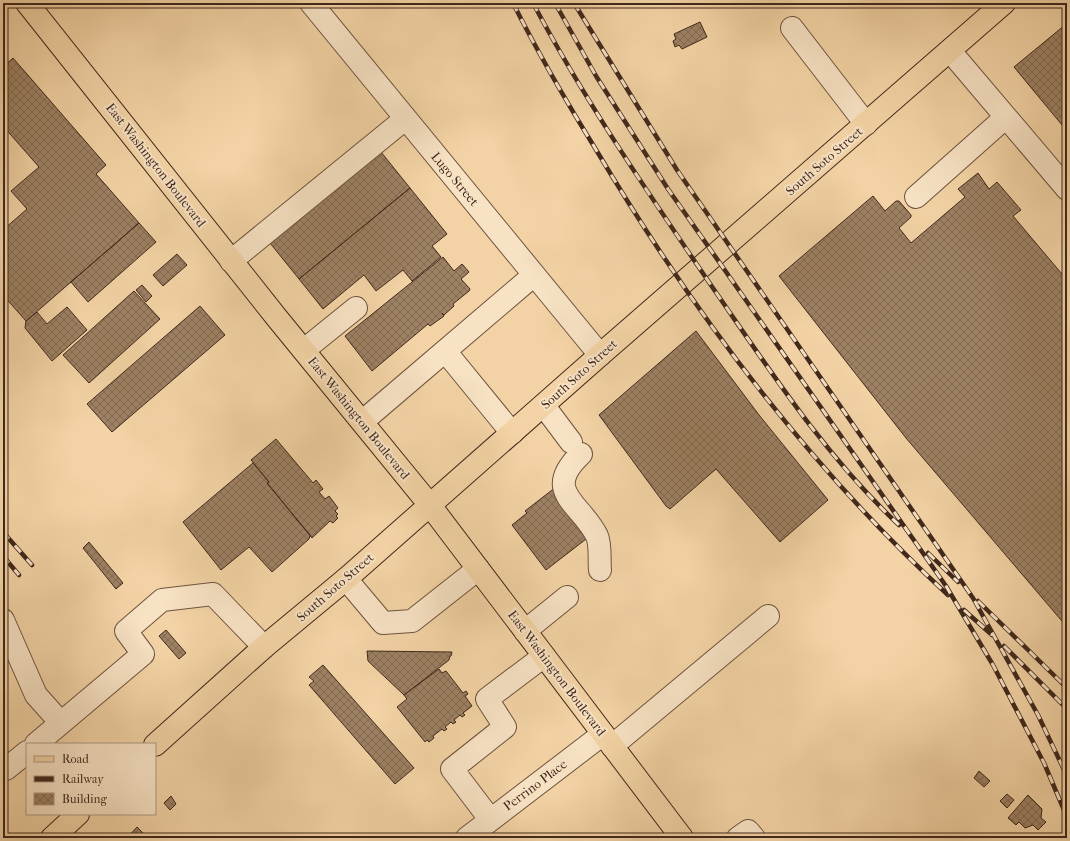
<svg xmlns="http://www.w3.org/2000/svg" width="1070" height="841" font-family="'IM FELL French Canon',serif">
<defs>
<pattern id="building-cross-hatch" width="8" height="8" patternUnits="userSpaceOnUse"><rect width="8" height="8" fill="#9d8163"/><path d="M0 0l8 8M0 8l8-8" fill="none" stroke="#816a51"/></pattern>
</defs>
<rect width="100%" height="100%" fill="#f3d3a5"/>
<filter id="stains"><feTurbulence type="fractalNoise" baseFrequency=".005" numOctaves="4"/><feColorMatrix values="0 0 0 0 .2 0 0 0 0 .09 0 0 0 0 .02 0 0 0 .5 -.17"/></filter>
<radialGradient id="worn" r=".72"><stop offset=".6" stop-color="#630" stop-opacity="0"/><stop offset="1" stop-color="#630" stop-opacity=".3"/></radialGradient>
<!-- building -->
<path fill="url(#building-cross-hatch)" stroke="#40281c" d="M 700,22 L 707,37 L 682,49 L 679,45 L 675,47 L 673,41 L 676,39 L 674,34 Z
M 1065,25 L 1067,28 L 1067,131 L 1014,67 Z
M 13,58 L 106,165 L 96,174 L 139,223 L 26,321 L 3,295 L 3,230 L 27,209 L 11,191 L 39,167 L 3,126 L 3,67 Z
M 381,152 L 410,188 L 299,279 L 270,243 Z
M 978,173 L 989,189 L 997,182 L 1021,210 L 1013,216 L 1067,280 L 1067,627 L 906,438 L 779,276 L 873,196 L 885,211 L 896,201 L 899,201 L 911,215 L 911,217 L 899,228 L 911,243 L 965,197 L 958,189 Z
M 410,188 L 447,234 L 432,246 L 441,257 L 412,281 L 403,270 L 376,291 L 364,275 L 323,309 L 299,279 Z
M 139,223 L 156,242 L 88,302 L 71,282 Z
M 177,254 L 187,265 L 163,286 L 153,275 Z
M 443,257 L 454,271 L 462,264 L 469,272 L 461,279 L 470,289 L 469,291 L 453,304 L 454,306 L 444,315 L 442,313 L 444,316 L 430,326 L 428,324 L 372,371 L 345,336 Z
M 142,285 L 152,296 L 146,302 L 136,290 Z
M 134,291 L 160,319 L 89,383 L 63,355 Z
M 200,306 L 225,335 L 112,432 L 87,404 Z
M 67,307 L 87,330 L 52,361 L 25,328 L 26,321 L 37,312 L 47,324 Z
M 696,331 L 759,415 L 828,500 L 780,542 L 716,469 L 670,509 L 666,506 L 599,415 Z
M 276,439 L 313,483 L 316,480 L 323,489 L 319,492 L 325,499 L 329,496 L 338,508 L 335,511 L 338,514 L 336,516 L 338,518 L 333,523 L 330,521 L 312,538 L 267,483 L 269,482 L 251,460 Z
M 253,463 L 269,482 L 267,483 L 310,535 L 309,539 L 272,572 L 249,547 L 221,570 L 183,522 Z
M 556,487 L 590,536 L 546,570 L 512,525 L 527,513 L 525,511 Z
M 89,542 L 123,583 L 116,589 L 83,548 Z
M 166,630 L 186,653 L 179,659 L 159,636 Z
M 367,651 L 452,652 L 451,656 L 450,656 L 449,660 L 404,695 L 368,661 Z
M 323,665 L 414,768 L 395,784 L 309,685 L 314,681 L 309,677 Z
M 439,669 L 442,673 L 446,671 L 463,693 L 466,691 L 468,694 L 465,696 L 472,706 L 463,713 L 465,715 L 462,717 L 460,715 L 454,720 L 456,722 L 453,724 L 451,722 L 445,727 L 447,729 L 444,731 L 442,729 L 433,736 L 434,738 L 429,742 L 427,740 L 425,742 L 397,707 L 407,699 L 404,695 Z
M 979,771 L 990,781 L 984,787 L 974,778 Z
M 1007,794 L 1014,800 L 1007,808 L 1000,801 Z
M 1028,795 L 1042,809 L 1041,818 L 1046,822 L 1038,830 L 1033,825 L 1025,828 L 1019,822 L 1016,825 L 1008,818 Z
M 171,796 L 176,804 L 170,810 L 164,803 Z
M 137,827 L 148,838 L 127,838 Z"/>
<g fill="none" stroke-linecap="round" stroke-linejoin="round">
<defs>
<path id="minor" d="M 311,3 L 600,355
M 792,28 L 866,124
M 950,51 L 1067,189
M 916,197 L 1006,117
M 231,261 L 405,119
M 304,350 L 356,308
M 445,351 L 512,433
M 544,406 L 571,442
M 363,421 L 534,275
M 581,454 C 541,492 581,503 597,536 C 601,545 599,560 600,570
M 346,579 L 383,623 L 412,621 L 478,569
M 3,620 L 36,695 L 61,723
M 525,631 L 567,597
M 36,744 L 143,654 L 126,631 L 162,600 L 213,594 L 264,647
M 612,746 L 768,616
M 3,765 L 6,769 L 27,752
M 490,819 L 452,769 L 505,727 L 487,699 L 544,656
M 467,838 L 603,734
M 738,838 L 748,831 L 754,838"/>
<path id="major" d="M 27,3 L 277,318 L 429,504 L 682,838
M 155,745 L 264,647 L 346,579 L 600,355 L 1004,3
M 52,838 L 78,814"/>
</defs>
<!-- minor casing -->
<use href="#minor" stroke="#6d533e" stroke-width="24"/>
<!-- major casing -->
<use href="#major" stroke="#40281c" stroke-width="24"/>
<!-- minor -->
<use href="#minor" stroke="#f7e2c4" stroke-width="22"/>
<!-- major -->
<use href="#major" stroke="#f3d3a5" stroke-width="22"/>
<defs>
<path id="rail" d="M 513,3 C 538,53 566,101 595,148 C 692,311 808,466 948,595
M 533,3 C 586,103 651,197 715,291 C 771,372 826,457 899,525
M 555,3 L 596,76 L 668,189 L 946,586 L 993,665 L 1044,763 L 1067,817
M 574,3 L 677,170 L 973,598 L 1038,715 L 1067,776
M 3,532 L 32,565
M 928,553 L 958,582
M 3,556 L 19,575
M 978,601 L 1067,688
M 964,610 L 992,635
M 1004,646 L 1067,709
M 3,832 L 9,838"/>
</defs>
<!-- rail casing -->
<use href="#rail" stroke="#40281c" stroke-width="4.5"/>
<!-- rail -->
<use href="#rail" stroke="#f7e2c4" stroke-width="3" stroke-dasharray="9" stroke-linecap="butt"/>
</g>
<g text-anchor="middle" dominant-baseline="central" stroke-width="4" stroke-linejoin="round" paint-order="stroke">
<!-- street labels -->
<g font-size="13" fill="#40281c" stroke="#f7e2c4">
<text transform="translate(824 161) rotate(-41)">South Soto Street</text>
<text transform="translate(156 165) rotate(52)">East Washington Boulevard</text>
<text transform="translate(455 179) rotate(50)">Lugo Street</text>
<text transform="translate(579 374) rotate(-42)">South Soto Street</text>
<text transform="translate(359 418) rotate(51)">East Washington Boulevard</text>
<text transform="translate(335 587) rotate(-41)">South Soto Street</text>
<text transform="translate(557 673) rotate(53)">East Washington Boulevard</text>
<text transform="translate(535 785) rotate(-37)">Perrino Place</text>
</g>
</g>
<!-- margin -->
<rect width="1070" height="841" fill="none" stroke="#f3d3a5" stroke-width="16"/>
<rect x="4" y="4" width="1062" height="833" fill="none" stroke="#40281c" stroke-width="2"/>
<rect x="8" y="8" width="1054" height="825" fill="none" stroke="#40281c"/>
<!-- legend -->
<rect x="26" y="743" width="130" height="72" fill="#f7e2c4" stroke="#ae9881"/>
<rect x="34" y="756" width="20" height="6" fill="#f3d3a5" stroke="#ae9881"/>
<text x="62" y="763" font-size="12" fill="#40281c">Road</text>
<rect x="34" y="776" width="20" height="6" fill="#40281c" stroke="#ae9881"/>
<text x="62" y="783" font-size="12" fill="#40281c">Railway</text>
<rect x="34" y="793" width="20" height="12" fill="url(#building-cross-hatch)" stroke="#ae9881"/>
<text x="62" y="803" font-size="12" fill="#40281c">Building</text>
<rect width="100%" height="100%" filter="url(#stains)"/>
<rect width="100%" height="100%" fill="url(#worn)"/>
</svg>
